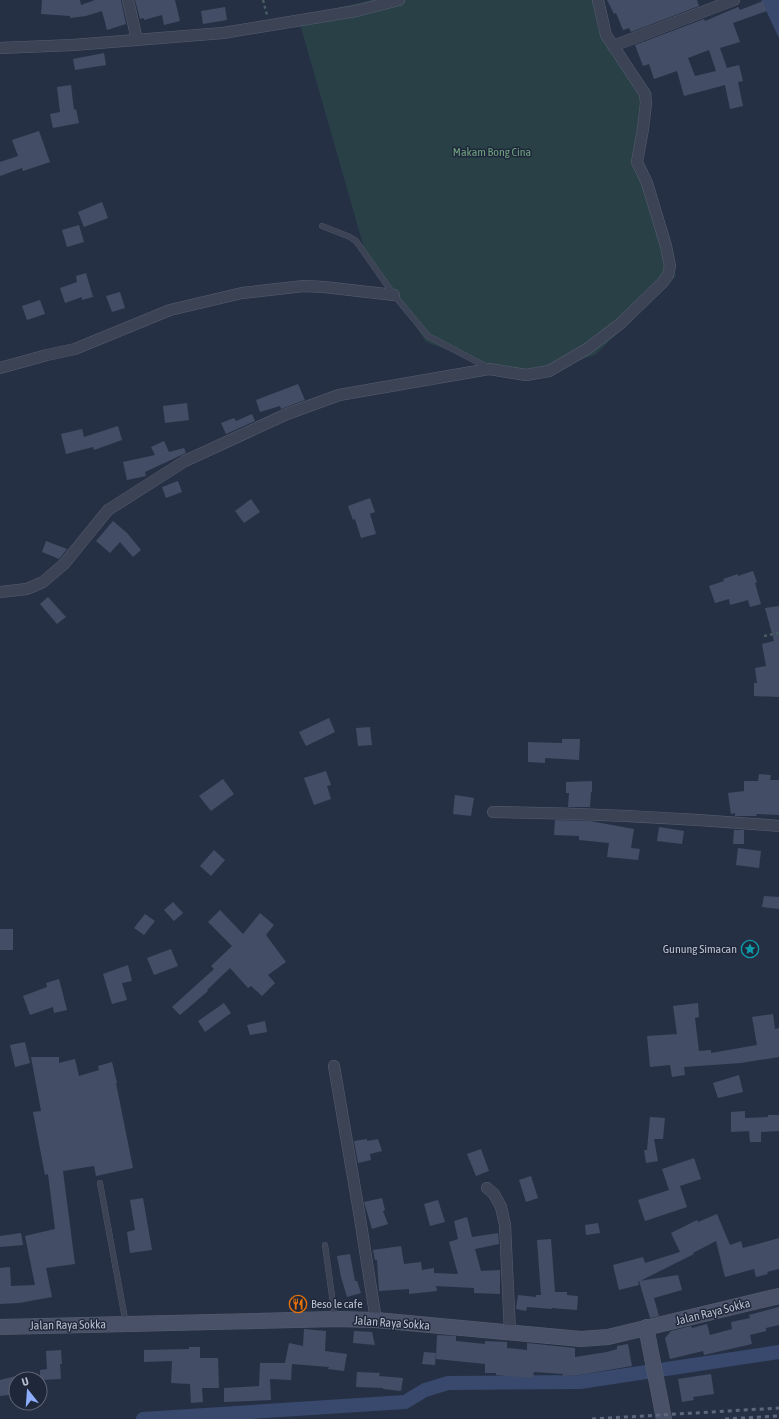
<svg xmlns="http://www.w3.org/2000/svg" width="779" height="1419" font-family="'Asap Condensed',sans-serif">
<rect width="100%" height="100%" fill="#263045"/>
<!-- green -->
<path fill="#284046" d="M 371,0 L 601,0 L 608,31 L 652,93 L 641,161 L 659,212 L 676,276 L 595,355 L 524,378 L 426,342 L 364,248 L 298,17 Z"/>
<!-- water -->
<path fill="#39496d" d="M 761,0 L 779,0 L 779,38 Z"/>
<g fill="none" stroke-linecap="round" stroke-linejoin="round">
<!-- canal -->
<path stroke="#39496d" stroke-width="14" d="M 143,1419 L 405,1402 L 425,1390 L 448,1383 L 580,1382 L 779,1352"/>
</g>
<!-- building -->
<path fill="#434d65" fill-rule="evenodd" d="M 42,0 L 80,0 L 81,5 L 95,0 L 121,0 L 126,24 L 107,30 L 102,11 L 86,16 L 70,18 L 70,16 L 41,14 Z
M 135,0 L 175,0 L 180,21 L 164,25 L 162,15 L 144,20 L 144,18 L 140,19 Z
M 607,0 L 697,0 L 699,6 L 631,32 L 629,28 L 623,30 L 616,13 L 614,14 Z
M 763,1 L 767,11 L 733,23 L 740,42 L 720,48 L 727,68 L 739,65 L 743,81 L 738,82 L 743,106 L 730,109 L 725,85 L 684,96 L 677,71 L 654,79 L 649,64 L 643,66 L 635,45 L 704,19 L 705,21 L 738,7 L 740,10 ZM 709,50 L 716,71 L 695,76 L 688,58 Z
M 225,7 L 227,20 L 203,24 L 201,11 Z
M 104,53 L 106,65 L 75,70 L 73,59 Z
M 71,85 L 74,110 L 76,109 L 79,123 L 53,128 L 50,114 L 60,112 L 57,87 Z
M 39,131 L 50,162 L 23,171 L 22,168 L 0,176 L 0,162 L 18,156 L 12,140 Z
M 102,202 L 108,218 L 84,227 L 78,212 Z
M 79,225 L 84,242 L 67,247 L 62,230 Z
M 86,273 L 93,297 L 82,300 L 82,297 L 65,303 L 60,288 L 77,282 L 76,276 Z
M 120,292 L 125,308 L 112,312 L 106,296 Z
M 40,300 L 45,314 L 27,320 L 22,306 Z
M 298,384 L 305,400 L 281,409 L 280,406 L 260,412 L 256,400 Z
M 187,403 L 189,420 L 165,423 L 163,406 Z
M 252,414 L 255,421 L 226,434 L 221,423 L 234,418 L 236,421 Z
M 118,426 L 122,440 L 94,450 L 93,447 L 66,454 L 61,434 L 82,429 L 84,437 Z
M 164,441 L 169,452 L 184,448 L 186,453 L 145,472 L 146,476 L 127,480 L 123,462 L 155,455 L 151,447 Z
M 178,481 L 182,492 L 166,498 L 162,487 Z
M 370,498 L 375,512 L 370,514 L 376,534 L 361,538 L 355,519 L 353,520 L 348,506 Z
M 251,499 L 260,512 L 244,523 L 235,511 Z
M 113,521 L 127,533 L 141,550 L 133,557 L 120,542 L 110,553 L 96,541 Z
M 46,541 L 67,549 L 59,559 L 42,552 Z
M 753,571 L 757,582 L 755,583 L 761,604 L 750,607 L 748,600 L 730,605 L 729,599 L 715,603 L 709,586 L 724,581 L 723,579 L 738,574 L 738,576 Z
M 48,597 L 66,617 L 57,624 L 40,604 Z
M 779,606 L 779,697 L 754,696 L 754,683 L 757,683 L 755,668 L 766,666 L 762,644 L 774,641 L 765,608 Z
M 329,718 L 335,732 L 306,746 L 299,732 Z
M 370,727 L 372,745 L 358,746 L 356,728 Z
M 562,739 L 580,739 L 579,760 L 545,758 L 545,763 L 528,762 L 528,742 L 562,743 Z
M 326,771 L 331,785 L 327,786 L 331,799 L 314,805 L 304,778 Z
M 759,774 L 771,775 L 770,780 L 779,780 L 779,815 L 756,814 L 757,816 L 735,816 L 735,813 L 731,814 L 728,793 L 744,791 L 744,781 L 758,781 Z
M 223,779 L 234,794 L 211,811 L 199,796 Z
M 592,781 L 592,792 L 591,792 L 590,807 L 568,807 L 569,793 L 566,793 L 566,782 Z
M 455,795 L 474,798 L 471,816 L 453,814 Z
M 555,820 L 590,821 L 634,829 L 631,848 L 640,849 L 638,860 L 607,857 L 609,843 L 579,840 L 579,836 L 554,835 Z
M 659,827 L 684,831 L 682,844 L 657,841 Z
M 734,830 L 744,830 L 744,844 L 733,844 Z
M 738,848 L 761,851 L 759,868 L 736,865 Z
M 214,850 L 225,860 L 211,876 L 200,866 Z
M 764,896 L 779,897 L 779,909 L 762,907 Z
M 173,902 L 183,913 L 174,921 L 164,910 Z
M 220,910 L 243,934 L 260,913 L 274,925 L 266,935 L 286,962 L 268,975 L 275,983 L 262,996 L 251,986 L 248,988 L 230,968 L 207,990 L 208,991 L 180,1015 L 172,1007 L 214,969 L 211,966 L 232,946 L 208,922 Z
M 145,914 L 155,921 L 144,935 L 134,928 Z
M 0,929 L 13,929 L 13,950 L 0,950 Z
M 171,949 L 178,966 L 154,975 L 147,958 Z
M 128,965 L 132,981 L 122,983 L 127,1000 L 112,1004 L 103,974 Z
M 59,979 L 67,1010 L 54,1013 L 53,1007 L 30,1015 L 23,996 L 47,987 L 46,983 Z
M 224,1003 L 231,1013 L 205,1032 L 198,1021 Z
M 698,1003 L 699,1017 L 695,1018 L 699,1051 L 711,1050 L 711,1053 L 757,1045 L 752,1017 L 773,1014 L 775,1029 L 779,1028 L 779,1057 L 741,1063 L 684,1067 L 685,1075 L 672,1077 L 670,1065 L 650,1067 L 647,1036 L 677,1034 L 673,1006 Z
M 265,1021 L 267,1032 L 250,1035 L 247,1025 Z
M 25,1042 L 30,1063 L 15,1067 L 10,1045 Z
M 31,1057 L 59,1057 L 59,1063 L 75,1059 L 79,1076 L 99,1070 L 98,1066 L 112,1062 L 117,1083 L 116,1083 L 133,1168 L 96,1176 L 94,1166 L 63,1171 L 75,1264 L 46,1268 L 52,1297 L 19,1303 L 0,1304 L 0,1268 L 10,1267 L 11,1286 L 35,1285 L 25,1236 L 55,1229 L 48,1174 L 45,1175 L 33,1112 L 41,1111 Z
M 739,1075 L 743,1092 L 718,1098 L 713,1083 Z
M 745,1111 L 745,1118 L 768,1117 L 768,1115 L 779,1115 L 779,1131 L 761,1132 L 761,1142 L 750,1142 L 749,1131 L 731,1132 L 731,1112 Z
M 650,1117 L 665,1118 L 663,1139 L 654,1139 L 658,1161 L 646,1163 L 644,1150 L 647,1150 Z
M 367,1139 L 367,1141 L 378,1139 L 382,1151 L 370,1154 L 371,1160 L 358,1163 L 354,1141 Z
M 481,1149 L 489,1171 L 476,1176 L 467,1154 Z
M 694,1158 L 701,1179 L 680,1186 L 687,1207 L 645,1221 L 638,1200 L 669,1190 L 662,1169 Z
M 531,1176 L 538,1198 L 526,1202 L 519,1180 Z
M 143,1198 L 152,1250 L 130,1253 L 127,1232 L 135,1230 L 130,1200 Z
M 382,1198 L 385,1210 L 383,1211 L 388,1224 L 372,1229 L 364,1202 Z
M 438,1200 L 445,1222 L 430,1226 L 424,1204 Z
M 717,1214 L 730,1245 L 741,1241 L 743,1248 L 779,1238 L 779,1269 L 767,1272 L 768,1274 L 756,1277 L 754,1269 L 725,1277 L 716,1241 L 693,1253 L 694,1254 L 638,1282 L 639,1285 L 619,1290 L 613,1265 L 643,1257 L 645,1263 L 680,1252 L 671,1233 L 697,1220 L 698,1222 Z
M 467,1217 L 472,1237 L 498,1233 L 499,1244 L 475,1249 L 481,1271 L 500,1270 L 500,1294 L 474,1293 L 474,1288 L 436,1286 L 437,1291 L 409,1294 L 409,1289 L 379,1291 L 377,1260 L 375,1260 L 373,1250 L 401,1246 L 404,1264 L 421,1262 L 422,1270 L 434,1268 L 434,1273 L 458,1274 L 449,1242 L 458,1239 L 454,1221 Z
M 598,1223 L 600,1233 L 586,1235 L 585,1225 Z
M 21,1233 L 23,1245 L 0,1247 L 0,1236 Z
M 551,1239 L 555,1292 L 567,1292 L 567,1295 L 578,1296 L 577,1310 L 563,1309 L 552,1308 L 552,1309 L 527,1307 L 526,1311 L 516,1309 L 518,1295 L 536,1297 L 536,1295 L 541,1295 L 537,1240 Z
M 350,1254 L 355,1281 L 357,1281 L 361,1293 L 347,1297 L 341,1277 L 337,1256 Z
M 678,1275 L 682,1290 L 654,1298 L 659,1316 L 650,1318 L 639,1281 Z
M 779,1307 L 779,1325 L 766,1328 L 766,1331 L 750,1335 L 752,1344 L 704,1355 L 703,1351 L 670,1359 L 665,1338 L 671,1331 L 691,1326 L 692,1328 L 707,1324 L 710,1335 L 732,1329 L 731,1322 L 750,1318 L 749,1315 Z
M 304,1329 L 326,1331 L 325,1351 L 347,1354 L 344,1371 L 328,1369 L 329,1367 L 292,1364 L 291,1380 L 270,1379 L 271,1400 L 224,1402 L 224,1388 L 259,1386 L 260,1363 L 289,1363 L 285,1363 L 289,1343 L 303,1346 Z
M 354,1331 L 372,1332 L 375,1345 L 353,1343 Z
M 437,1335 L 456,1336 L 456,1341 L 485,1344 L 485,1341 L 507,1342 L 507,1348 L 527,1350 L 527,1343 L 575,1348 L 575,1357 L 607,1352 L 617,1349 L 617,1346 L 628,1344 L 632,1366 L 579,1375 L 563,1376 L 563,1374 L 534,1372 L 533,1378 L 496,1375 L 496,1373 L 485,1373 L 485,1364 L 436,1359 Z
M 189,1347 L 200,1347 L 200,1358 L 218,1358 L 219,1388 L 202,1388 L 203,1402 L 191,1403 L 190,1384 L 171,1383 L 172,1361 L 144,1362 L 144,1350 L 189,1349 Z
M 61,1350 L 62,1364 L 60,1364 L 61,1379 L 40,1380 L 40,1370 L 47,1369 L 46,1351 Z
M 424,1352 L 436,1353 L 435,1365 L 422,1364 Z
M 357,1372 L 380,1373 L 379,1376 L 403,1378 L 401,1391 L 383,1389 L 383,1388 L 356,1387 Z
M 711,1374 L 714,1394 L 693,1397 L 694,1400 L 682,1402 L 678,1379 Z
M 16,1376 L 16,1394 L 0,1396 L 0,1380 Z"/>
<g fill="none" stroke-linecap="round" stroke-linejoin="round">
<defs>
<path id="lane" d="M 322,226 L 350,237 L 356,241 L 394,295 L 428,336 L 487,367
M 100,1183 L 126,1324
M 325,1245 L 335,1318"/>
<path id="street" d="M 128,0 L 137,40
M 613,46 L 734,0
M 0,48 L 73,45 L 223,33 L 356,11 L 399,0
M 0,368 L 47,355 L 75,349 L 170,310 L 242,293 L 304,286 L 324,287 L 394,295
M 0,592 L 27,589 L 43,582 L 64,564 L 108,510 L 185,461 L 287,414 L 339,395 L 489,369 L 526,375 L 549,371 L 587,349 L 621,323 L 663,282 L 668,275 L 670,266 L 666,246 L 647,183 L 637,162 L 643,129 L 646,103 L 645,94 L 606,35 L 598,0
M 493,812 C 588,813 684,818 779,826
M 334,1066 L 359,1212 L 376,1320
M 487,1188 L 494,1194 L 501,1207 L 505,1225 L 510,1332"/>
<path id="secondary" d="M 0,1327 L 335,1319 L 376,1320 L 581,1339 L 608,1337 L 779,1296
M 646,1327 L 664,1419"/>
</defs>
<!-- lane casing -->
<use href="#lane" stroke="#565e6f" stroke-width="6"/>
<!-- street casing -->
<use href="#street" stroke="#565e6f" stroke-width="12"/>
<!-- secondary casing -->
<use href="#secondary" stroke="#565e6f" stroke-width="16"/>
<!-- path -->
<path stroke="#475d62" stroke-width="2.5" stroke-dasharray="3 3" stroke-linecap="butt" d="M 263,0 L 267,15
M 764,636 L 779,633"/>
<!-- lane -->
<use href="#lane" stroke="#3b4355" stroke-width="5.5"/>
<!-- street -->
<use href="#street" stroke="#3b4355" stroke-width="11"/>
<!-- secondary -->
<use href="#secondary" stroke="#495168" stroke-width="15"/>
<!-- rail -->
<path stroke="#5d667c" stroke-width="3" stroke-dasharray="4 4" stroke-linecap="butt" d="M 592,1419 L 779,1408
M 725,1419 L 779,1416"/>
</g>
<!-- icons -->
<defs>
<symbol id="sight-ring" viewBox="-11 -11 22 22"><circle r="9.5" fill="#1f283a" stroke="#0f9aa8" stroke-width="1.5"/><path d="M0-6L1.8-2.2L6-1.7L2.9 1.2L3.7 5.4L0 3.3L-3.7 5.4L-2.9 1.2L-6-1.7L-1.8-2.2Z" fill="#0f9aa8"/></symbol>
<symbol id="restaurant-ring" viewBox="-11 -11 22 22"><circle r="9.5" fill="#1f283a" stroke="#e8710a" stroke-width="1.5"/><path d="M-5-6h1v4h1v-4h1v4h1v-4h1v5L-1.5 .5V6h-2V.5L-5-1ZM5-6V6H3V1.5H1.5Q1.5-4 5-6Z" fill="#e8710a"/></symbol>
</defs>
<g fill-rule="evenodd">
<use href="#sight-ring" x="740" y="939" width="20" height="20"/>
<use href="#restaurant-ring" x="288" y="1294" width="20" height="20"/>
</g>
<g text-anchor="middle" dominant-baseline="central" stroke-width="3" stroke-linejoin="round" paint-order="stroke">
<!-- park labels -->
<g font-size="12" fill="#6ea07f" stroke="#1f283a">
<text x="492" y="152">Makam Bong Cina</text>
</g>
<!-- poi labels -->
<g font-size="12" fill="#b9bfce" stroke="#1f283a" text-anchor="end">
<text x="737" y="949">Gunung Simacan</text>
<text x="311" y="1304" text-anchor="start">Beso le cafe</text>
</g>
<!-- street labels -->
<g font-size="12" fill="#b9bfce" stroke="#1f283a">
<text transform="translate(713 1312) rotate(-14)">Jalan Raya Sokka</text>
<text transform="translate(392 1323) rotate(4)">Jalan Raya Sokka</text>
<text transform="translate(68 1325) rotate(-1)">Jalan Raya Sokka</text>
</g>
</g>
<!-- north arrow -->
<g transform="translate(28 1391) rotate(343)"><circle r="19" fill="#1f283a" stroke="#5d6475"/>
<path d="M0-3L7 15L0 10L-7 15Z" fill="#8eaefd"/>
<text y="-6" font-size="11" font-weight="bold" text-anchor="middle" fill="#b9bfce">U</text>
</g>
</svg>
